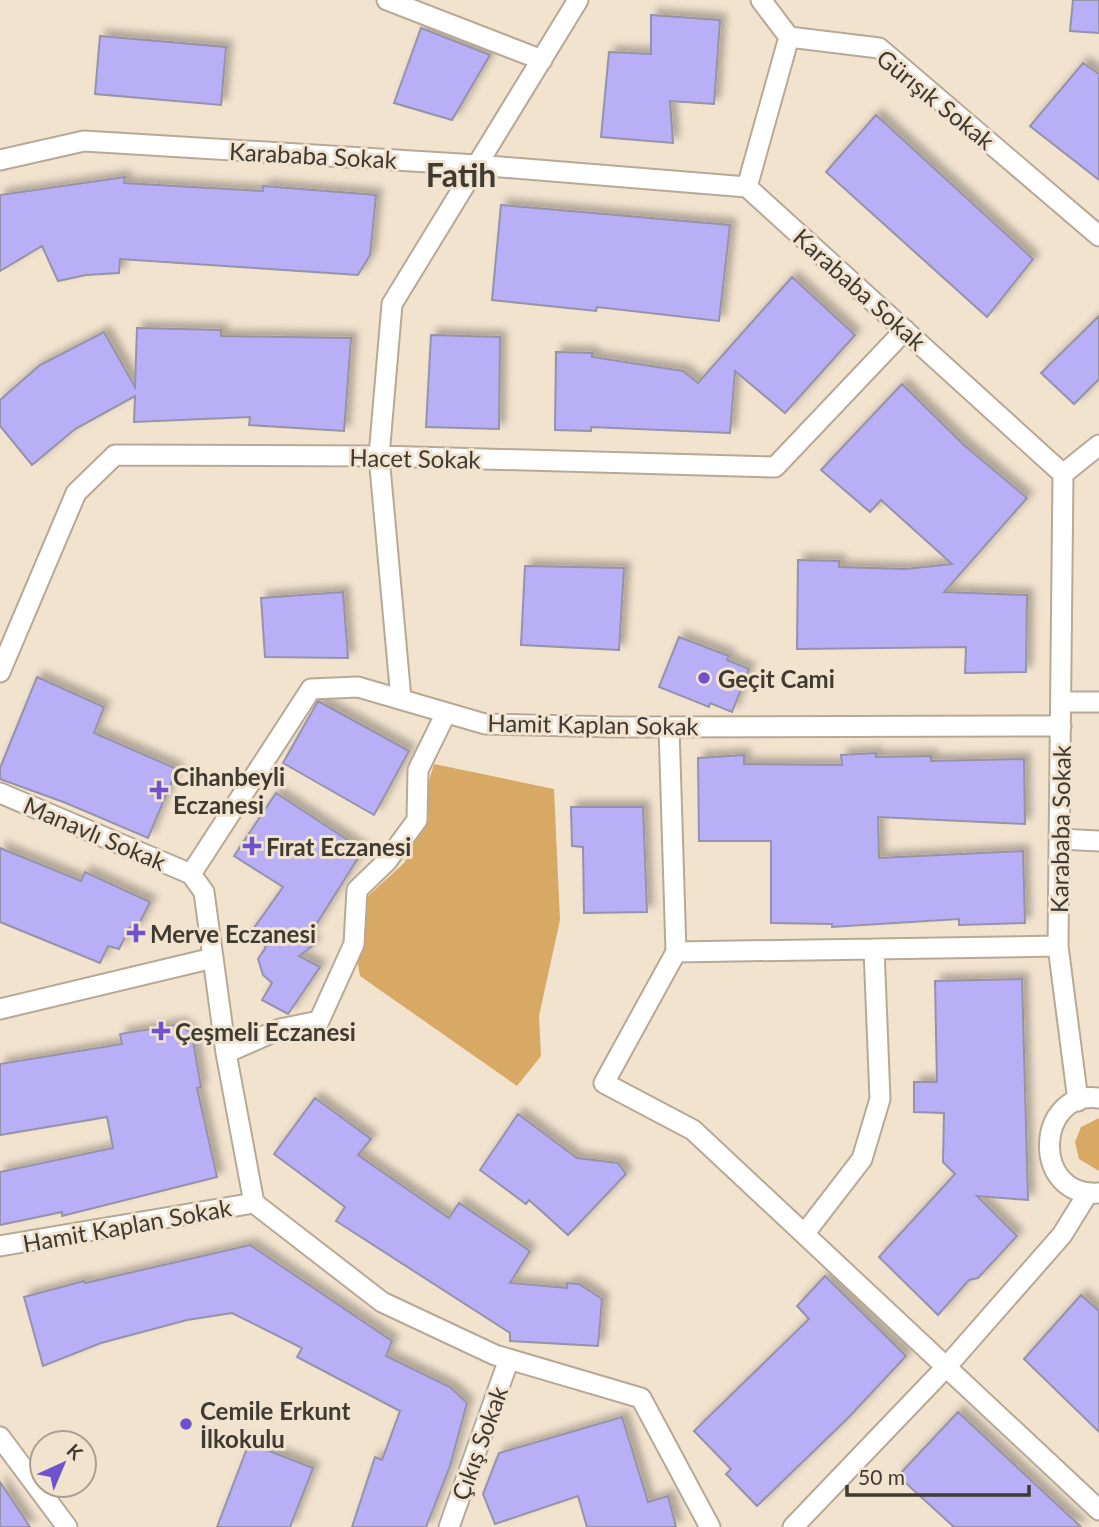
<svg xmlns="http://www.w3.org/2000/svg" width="1099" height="1527" font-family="Lato,sans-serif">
<defs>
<filter id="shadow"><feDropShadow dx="6" dy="-6" stdDeviation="3.5" flood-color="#0004"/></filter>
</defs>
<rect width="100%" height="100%" fill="#f2e3cf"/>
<!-- green -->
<path fill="#d8a965" d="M 434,764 L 554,789 L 560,920 L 539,1016 L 541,1056 L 517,1086 L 360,976 L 351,924 L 368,896 L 405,862 Z
M 1099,1118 L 1099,1171 L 1079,1159 L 1075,1142 L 1081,1127 Z"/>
<!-- building -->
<path fill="#b9aff6" stroke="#9593a8" stroke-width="2" filter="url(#shadow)" d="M 1073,0 L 1099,0 L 1099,33 L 1070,31 Z
M 651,15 L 720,20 L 714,104 L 670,101 L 673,143 L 601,137 L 609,52 L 651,54 Z
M 421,28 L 490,55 L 452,120 L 394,103 Z
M 100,36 L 226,47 L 221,105 L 95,94 Z
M 1083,63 L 1099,74 L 1099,180 L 1030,126 Z
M 876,115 L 1033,259 L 987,317 L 826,172 Z
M 125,177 L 124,183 L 263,191 L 263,186 L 376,195 L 370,255 L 358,275 L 120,259 L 119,273 L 86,275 L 58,281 L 42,246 L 0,271 L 0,195 Z
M 501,205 L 730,225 L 719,321 L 597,307 L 596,311 L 492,300 Z
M 792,277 L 855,335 L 785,413 L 735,371 L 730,433 L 591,427 L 591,431 L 555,430 L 556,352 L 592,353 L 592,357 L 683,371 L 698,383 Z
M 1099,316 L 1099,379 L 1074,404 L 1041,373 Z
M 137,328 L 221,330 L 221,336 L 351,338 L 344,431 L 249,425 L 250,417 L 134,422 L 135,396 L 75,429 L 32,465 L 0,426 L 0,400 L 40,365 L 104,332 L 135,387 Z
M 431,335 L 500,337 L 499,429 L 426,427 Z
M 902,384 L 964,445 L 1027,498 L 944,592 L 1027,595 L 1026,672 L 965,673 L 966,647 L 797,649 L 798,560 L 839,561 L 839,567 L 906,569 L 952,564 L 881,500 L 870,512 L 821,470 Z
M 525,566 L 624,568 L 619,650 L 521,645 Z
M 343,592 L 348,658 L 265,657 L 261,598 Z
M 679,637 L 729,656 L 727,660 L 749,669 L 732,712 L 710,703 L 709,707 L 659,687 Z
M 37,677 L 104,707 L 94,733 L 177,769 L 148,838 L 66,803 L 0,779 L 0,768 Z
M 318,701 L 409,751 L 374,815 L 283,763 Z
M 876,753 L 876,757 L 931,756 L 931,761 L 1024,759 L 1025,824 L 878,817 L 879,858 L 1023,851 L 1025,923 L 959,925 L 959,919 L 832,927 L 832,924 L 771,923 L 771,841 L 699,841 L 698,758 L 744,755 L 744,764 L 842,765 L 841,755 Z
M 276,793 L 363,850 L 307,939 L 315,944 L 299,956 L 320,967 L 288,1014 L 262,1000 L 272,983 L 263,975 L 258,959 L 266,947 L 249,935 L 283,887 L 234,856 Z
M 571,807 L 643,807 L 647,912 L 584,913 L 583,847 L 572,846 Z
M 0,848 L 81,881 L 85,872 L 150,902 L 136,930 L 130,927 L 119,949 L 108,946 L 100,963 L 0,922 Z
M 1022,979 L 1028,1200 L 977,1196 L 1017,1236 L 978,1278 L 969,1280 L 938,1315 L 879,1257 L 955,1174 L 943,1162 L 944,1113 L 914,1112 L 914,1082 L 937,1082 L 935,981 Z
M 181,1024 L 192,1035 L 201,1087 L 197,1088 L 217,1177 L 62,1216 L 62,1212 L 0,1225 L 0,1172 L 113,1148 L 107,1117 L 0,1135 L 0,1064 L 122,1044 L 120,1034 Z
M 315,1098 L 371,1139 L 358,1155 L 449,1218 L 459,1203 L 530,1251 L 510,1283 L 567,1288 L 567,1283 L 579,1284 L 602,1299 L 598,1346 L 510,1341 L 510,1333 L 336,1221 L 345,1207 L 274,1154 Z
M 518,1114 L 577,1158 L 618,1163 L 626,1174 L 568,1235 L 529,1200 L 526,1204 L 480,1170 Z
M 250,1245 L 392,1341 L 386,1356 L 450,1387 L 467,1403 L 450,1466 L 426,1527 L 352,1527 L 375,1457 L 382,1460 L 400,1411 L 297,1357 L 302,1348 L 232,1313 L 187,1320 L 101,1343 L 43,1366 L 24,1297 L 84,1281 L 85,1283 Z
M 825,1276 L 906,1356 L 849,1417 L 757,1506 L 726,1474 L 731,1469 L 694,1431 L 809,1319 L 797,1306 Z
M 1081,1295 L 1099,1311 L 1099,1432 L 1024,1359 Z
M 958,1412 L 1081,1527 L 954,1527 L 898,1476 Z
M 622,1417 L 648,1502 L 668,1496 L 676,1527 L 587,1527 L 578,1496 L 495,1524 L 483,1494 L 499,1453 Z
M 249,1443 L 313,1468 L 290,1527 L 217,1527 Z
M 0,1482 L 30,1527 L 0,1527 Z"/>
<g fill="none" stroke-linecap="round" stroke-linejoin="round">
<defs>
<path id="minor" d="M 387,0 L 542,60
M 761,0 L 789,37 L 879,48 L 1099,236
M 0,160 L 84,141 L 477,165 L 747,187 L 1063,474 L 1058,946 L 1078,1101
M 747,187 L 789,37
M 1063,474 L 1099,445
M 0,672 L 76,493 L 115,455 L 379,456 L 775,467 L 905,330
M 401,699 L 379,456 L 392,304 L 578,0
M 1061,702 L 1099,702
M 669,727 L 676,952 L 604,1083 L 693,1130 L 1099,1510
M 0,793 L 191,874
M 1060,839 L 1099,841
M 676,952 L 1058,946
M 0,1009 L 213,958
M 226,1053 L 280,1029 L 319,1021 L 354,944 L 357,890 L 387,861 L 417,820 L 418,770 L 446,713
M 1099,1193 C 1030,1198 1036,1089 1099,1098
M 805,1233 L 862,1159 L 880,1099 L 874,949
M 0,1246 L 254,1203
M 0,1437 L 67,1527
M 449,1527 L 509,1359
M 710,1527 L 641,1398 L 495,1355 L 382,1302 L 254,1203 L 226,1053 L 204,892 L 191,874 L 311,689 L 358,687 L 485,724 L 616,727 L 1061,726
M 793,1527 L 948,1365 L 1062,1235 L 1088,1193"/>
</defs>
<!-- minor casing -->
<use href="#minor" stroke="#b7a996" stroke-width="23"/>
<!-- minor -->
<use href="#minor" stroke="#fff" stroke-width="19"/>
</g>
<!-- markers -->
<g fill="#7053cc" stroke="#f2e3cf" stroke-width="2.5">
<circle cx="704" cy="678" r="7"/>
<path d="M155.5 779.5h7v7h7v7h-7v7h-7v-7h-7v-7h7z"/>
<path d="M248.5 835.5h7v7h7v7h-7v7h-7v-7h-7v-7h7z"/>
<path d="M132.5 922.5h7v7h7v7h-7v7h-7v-7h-7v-7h7z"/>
<path d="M157.5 1020.5h7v7h7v7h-7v7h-7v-7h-7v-7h7z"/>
<circle cx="186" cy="1424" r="7"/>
</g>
<g text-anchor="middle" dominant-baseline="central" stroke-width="6" stroke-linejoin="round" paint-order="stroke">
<!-- street labels -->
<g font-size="24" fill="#3f3a32" stroke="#f2e3cf">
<text transform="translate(936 99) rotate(39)">Gürışık Sokak</text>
<text transform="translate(313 155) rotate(3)">Karababa Sokak</text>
<text transform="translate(860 289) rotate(42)">Karababa Sokak</text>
<text transform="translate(415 458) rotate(1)">Hacet Sokak</text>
<text transform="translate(593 724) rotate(1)">Hamit Kaplan Sokak</text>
<text transform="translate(1060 829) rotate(-89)">Karababa Sokak</text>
<text transform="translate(95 833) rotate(23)">Manavlı Sokak</text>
<text transform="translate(127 1225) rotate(-10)">Hamit Kaplan Sokak</text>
<text transform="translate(479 1443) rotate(-70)">Çıkış Sokak</text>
</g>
<!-- poi labels -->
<g font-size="24" font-weight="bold" fill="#3f3a32" stroke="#f2e3cf" text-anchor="start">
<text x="718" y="678">Geçit Cami</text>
<text x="173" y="776">Cihanbeyli<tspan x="173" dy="28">Eczanesi</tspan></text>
<text x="266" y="846">Fırat Eczanesi</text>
<text x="150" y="933">Merve Eczanesi</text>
<text x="175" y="1031">Çeşmeli Eczanesi</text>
<text x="200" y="1410">Cemile Erkunt<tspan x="200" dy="28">İlkokulu</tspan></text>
</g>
<!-- district labels -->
<g font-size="32" font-weight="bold" fill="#3f3a32" stroke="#f2e3cf">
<text x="461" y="174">Fatih</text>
</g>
</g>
<!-- north arrow -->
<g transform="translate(63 1464) rotate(44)"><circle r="33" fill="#f2e3cf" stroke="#aa9f90" stroke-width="2"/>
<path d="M0-5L12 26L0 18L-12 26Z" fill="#7053cc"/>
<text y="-10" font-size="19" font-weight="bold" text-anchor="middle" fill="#3f3a32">K</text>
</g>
<!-- scale -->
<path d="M847 1485v10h182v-10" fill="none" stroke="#3f3a32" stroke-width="3.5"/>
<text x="858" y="1485" font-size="21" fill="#3f3a32" stroke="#f2e3cf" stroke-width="5" paint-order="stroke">50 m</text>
</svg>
